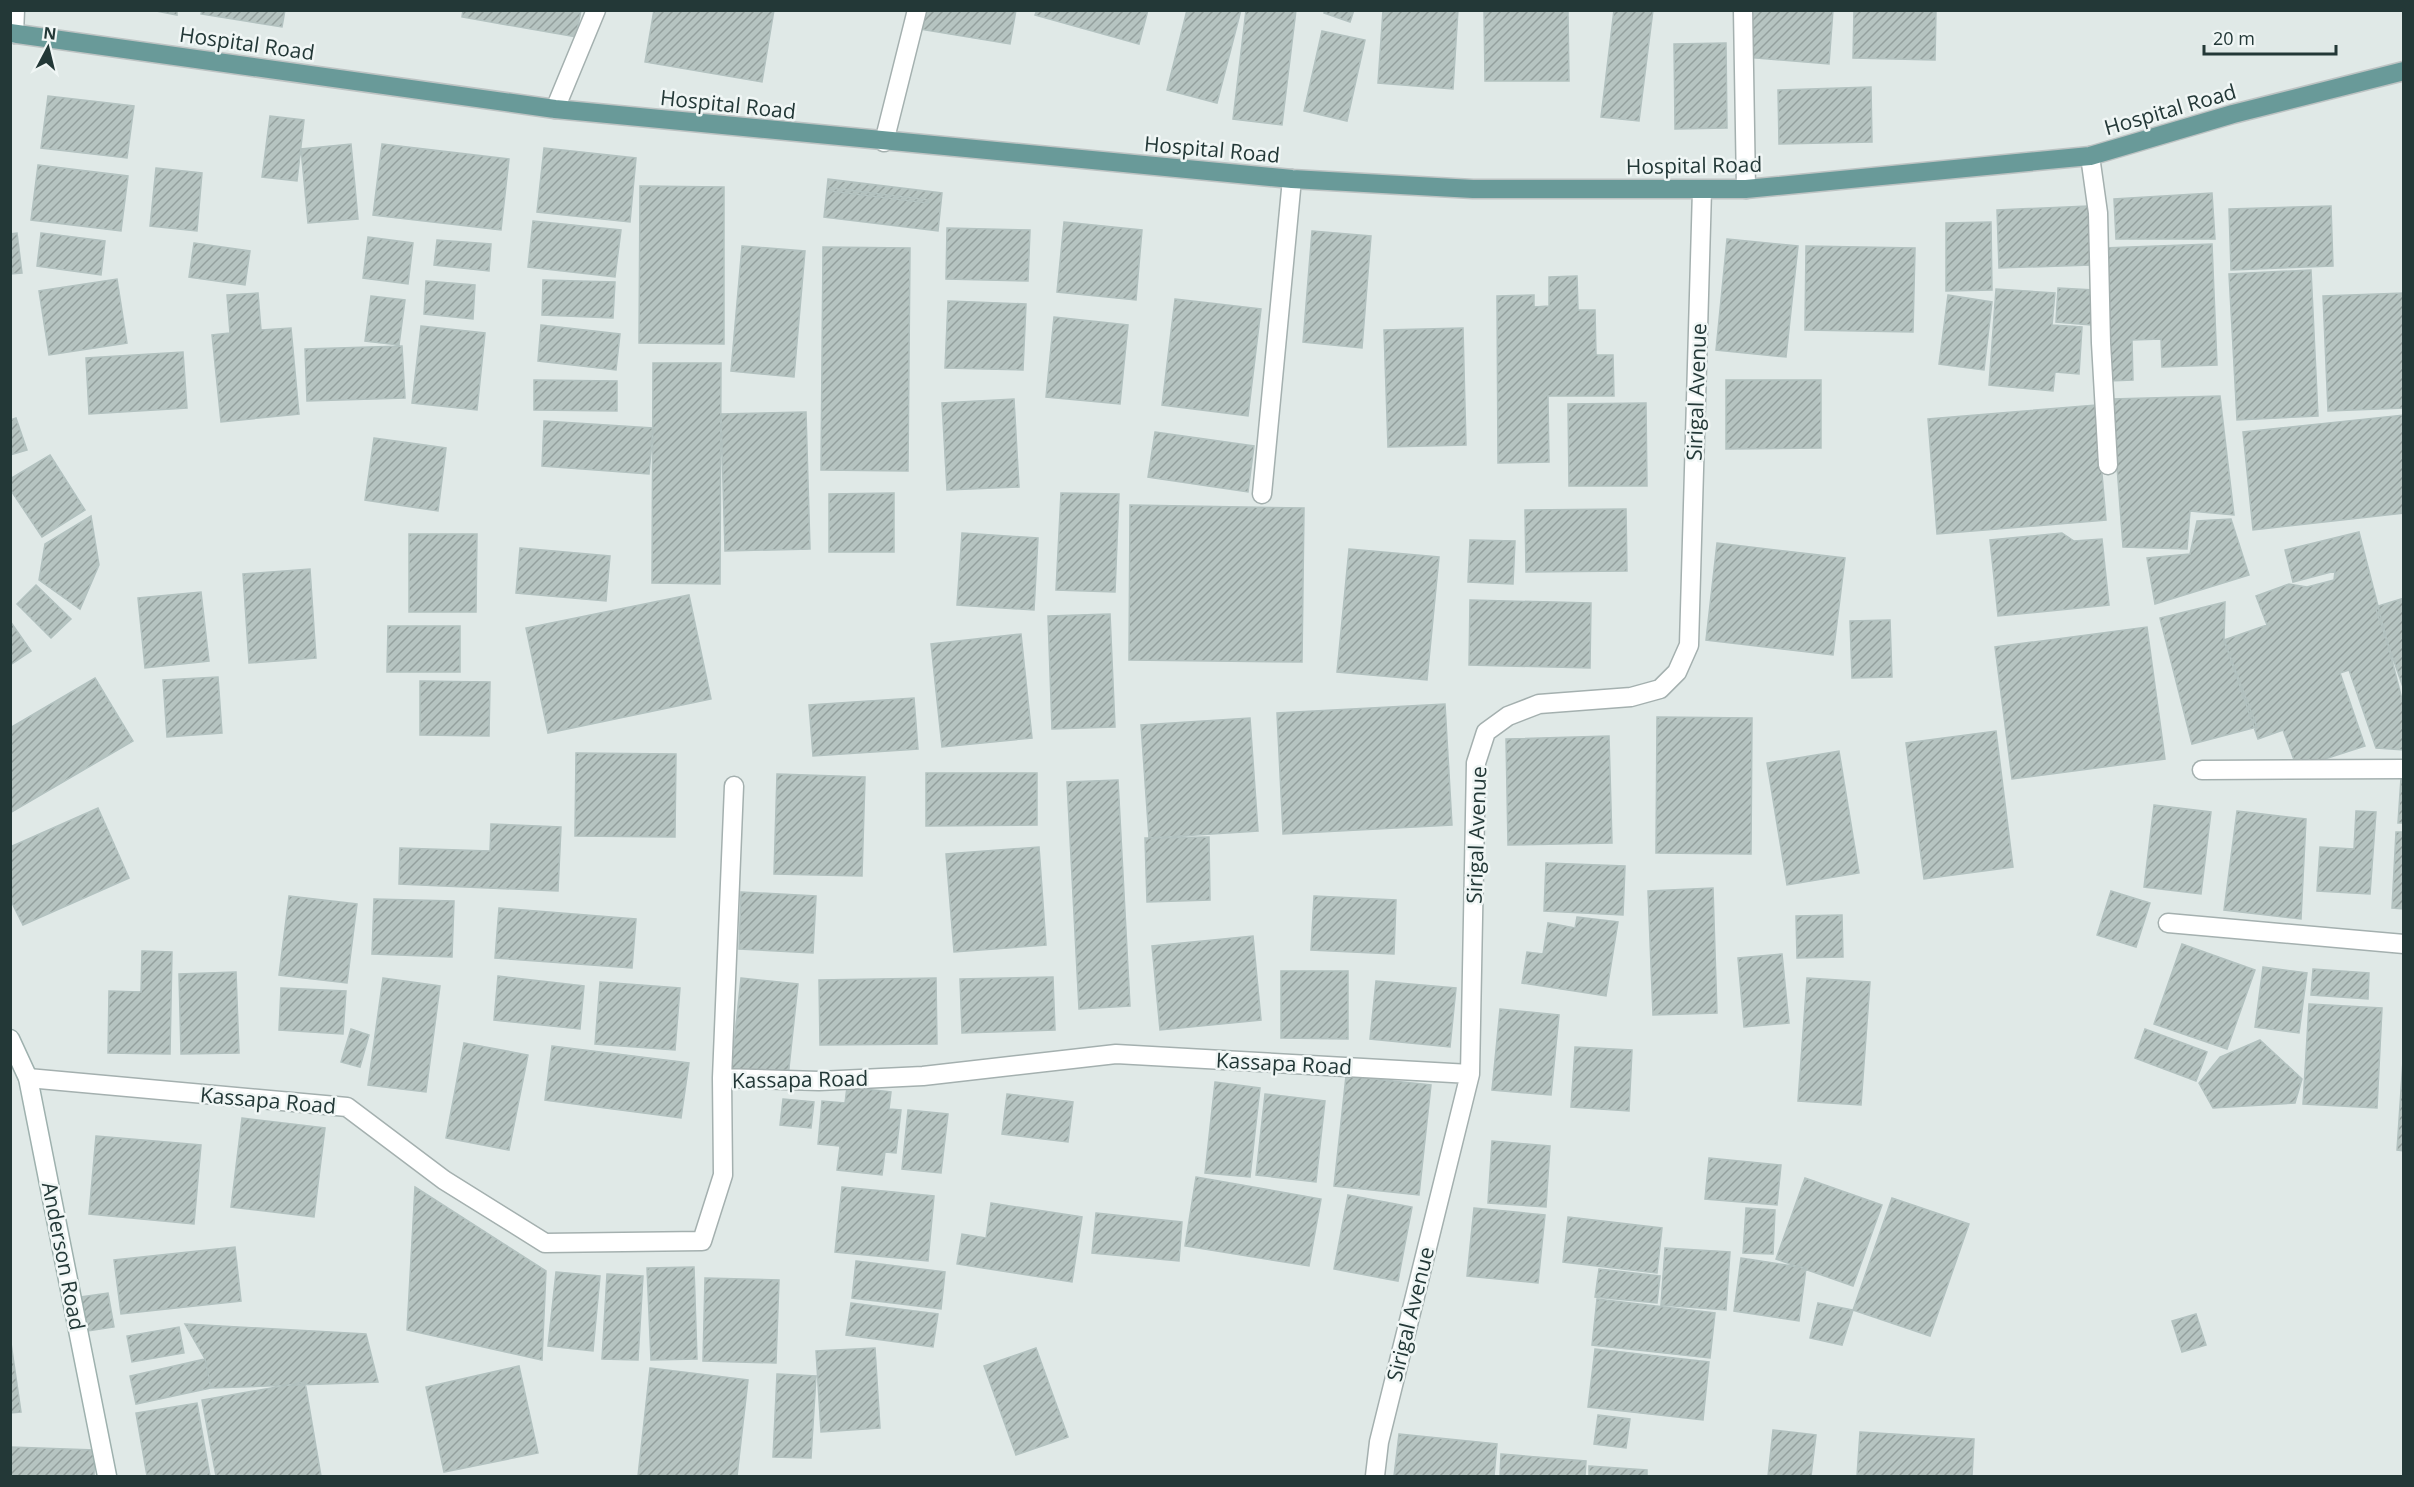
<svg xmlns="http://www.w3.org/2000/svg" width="2414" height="1487" font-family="'Open Sans',sans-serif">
<defs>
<pattern id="building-hatch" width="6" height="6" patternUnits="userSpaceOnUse" patternTransform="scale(1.5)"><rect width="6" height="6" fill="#b6c4c1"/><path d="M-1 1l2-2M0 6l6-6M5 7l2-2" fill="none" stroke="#94a09e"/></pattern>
</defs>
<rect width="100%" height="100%" fill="#e0e9e7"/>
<!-- building -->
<path fill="url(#building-hatch)" stroke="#b3c2c0" stroke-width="1.5" d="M 151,10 L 177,10 L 177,15 Z
M 202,10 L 285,10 L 282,27 L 201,14 Z
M 463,10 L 581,10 L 576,37 L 462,17 Z
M 654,10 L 774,10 L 762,82 L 645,62 Z
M 922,10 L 1016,10 L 1010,44 L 919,29 Z
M 1037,10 L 1148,10 L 1139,44 L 1035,15 Z
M 1187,10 L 1241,10 L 1217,103 L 1167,90 Z
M 1246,10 L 1296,10 L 1282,125 L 1233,119 Z
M 1325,10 L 1354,10 L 1350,22 L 1324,13 Z
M 1383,10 L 1458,10 L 1453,89 L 1378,83 Z
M 1484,10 L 1568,10 L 1569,81 L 1485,81 Z
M 1614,10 L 1653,10 L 1639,121 L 1601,117 Z
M 1749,10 L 1833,10 L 1829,64 L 1745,57 Z
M 1854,10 L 1936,10 L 1935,60 L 1853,58 Z
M 1322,31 L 1365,40 L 1347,121 L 1304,111 Z
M 1726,43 L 1727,128 L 1675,129 L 1674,44 Z
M 1871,87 L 1872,142 L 1779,144 L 1778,90 Z
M 48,96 L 134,106 L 127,158 L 41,148 Z
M 270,116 L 304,120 L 297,181 L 262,177 Z
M 351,144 L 358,219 L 308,223 L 301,149 Z
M 382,144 L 509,159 L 501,230 L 373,215 Z
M 544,148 L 636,158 L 630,222 L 537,212 Z
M 38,165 L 128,176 L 121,231 L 31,220 Z
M 156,168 L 202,173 L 197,231 L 150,226 Z
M 828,179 L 942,193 L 938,231 L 824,217 Z
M 640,186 L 724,187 L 724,344 L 639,343 Z
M 830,188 L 928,200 L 928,203 L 830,191 Z
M 2212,193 L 2215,239 L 2116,239 L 2114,199 Z
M 2088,206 L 2091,265 L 1999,268 L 1997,210 Z
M 2331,206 L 2333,266 L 2231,270 L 2229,209 Z
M 533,221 L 621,230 L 615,277 L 528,267 Z
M 1064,222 L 1142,230 L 1136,300 L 1057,292 Z
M 1991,222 L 1992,290 L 1946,291 L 1946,223 Z
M 947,228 L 1030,230 L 1028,281 L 946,279 Z
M 1312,231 L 1371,236 L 1362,348 L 1303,342 Z
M 17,233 L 22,273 L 10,274 L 10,234 Z
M 41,233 L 105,241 L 101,275 L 37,266 Z
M 368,237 L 413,243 L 408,284 L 363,278 Z
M 1727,239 L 1798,246 L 1786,357 L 1716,350 Z
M 437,240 L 491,244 L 489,271 L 434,265 Z
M 194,243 L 250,251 L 245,285 L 189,277 Z
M 2212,244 L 2217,365 L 2162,367 L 2161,339 L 2132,340 L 2133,380 L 2108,381 L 2103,248 Z
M 742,246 L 805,251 L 794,377 L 731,371 Z
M 1806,246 L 1915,248 L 1913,332 L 1805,330 Z
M 823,247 L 910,248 L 908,471 L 821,470 Z
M 2311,270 L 2318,416 L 2237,420 L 2229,274 Z
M 1577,276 L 1578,310 L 1595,310 L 1596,355 L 1613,355 L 1614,396 L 1548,396 L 1549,462 L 1498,463 L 1497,296 L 1534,295 L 1534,307 L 1549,306 L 1549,277 Z
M 117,279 L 127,343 L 49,355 L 39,291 Z
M 543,280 L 615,282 L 613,318 L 542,315 Z
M 426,281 L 475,285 L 473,319 L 424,314 Z
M 2058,288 L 2094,290 L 2091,325 L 2056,322 Z
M 1996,289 L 2055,293 L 2052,325 L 2082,327 L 2079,374 L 2055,372 L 2053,391 L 1989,385 Z
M 258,293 L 261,330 L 291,328 L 299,414 L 221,422 L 212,335 L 230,333 L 227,295 Z
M 2404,293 L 2404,408 L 2328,411 L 2323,296 Z
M 1948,295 L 1992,302 L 1984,370 L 1939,364 Z
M 371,296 L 405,300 L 399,345 L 365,341 Z
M 1175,299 L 1261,309 L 1248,416 L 1162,405 Z
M 948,301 L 1026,304 L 1023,370 L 945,368 Z
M 1054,317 L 1128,325 L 1120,404 L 1046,397 Z
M 541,325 L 620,334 L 616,370 L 538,361 Z
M 421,326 L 485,333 L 477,410 L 412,403 Z
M 1463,328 L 1466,445 L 1388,447 L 1384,330 Z
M 402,346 L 405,398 L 307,401 L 305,349 Z
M 183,352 L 187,408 L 89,414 L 86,358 Z
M 653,363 L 721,363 L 720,584 L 652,583 Z
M 534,380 L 617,381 L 617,411 L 534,410 Z
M 1726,380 L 1821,380 L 1821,448 L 1726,449 Z
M 2220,396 L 2234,515 L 2190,511 L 2187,549 L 2123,547 L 2112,399 Z
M 1014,399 L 1019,487 L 947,490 L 942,403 Z
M 1646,403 L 1647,486 L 1569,486 L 1568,404 Z
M 2096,405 L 2106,520 L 1937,534 L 1928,419 Z
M 806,412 L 810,549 L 725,551 L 721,414 Z
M 2404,415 L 2404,513 L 2253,530 L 2243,432 Z
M 16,418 L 27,450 L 10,455 L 10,420 Z
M 544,421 L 653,428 L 649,474 L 542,466 Z
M 1155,432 L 1254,446 L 1248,492 L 1148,477 Z
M 374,438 L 446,448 L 438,511 L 365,500 Z
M 50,455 L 85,510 L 42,537 L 10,489 L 10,479 Z
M 894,493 L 894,552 L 829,552 L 829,494 Z
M 1061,493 L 1119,494 L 1115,592 L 1056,590 Z
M 1130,505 L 1304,508 L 1302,662 L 1129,660 Z
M 1626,509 L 1627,571 L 1526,572 L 1525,510 Z
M 91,516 L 99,565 L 80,609 L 39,580 L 45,544 Z
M 2231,519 L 2249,575 L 2155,604 L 2147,558 L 2190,554 L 2197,521 Z
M 2359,532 L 2404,707 L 2404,750 L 2376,748 L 2349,670 L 2340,673 L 2365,746 L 2297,768 L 2283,730 L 2258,739 L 2224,640 L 2267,625 L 2256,596 L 2289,584 L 2307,587 L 2334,580 L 2335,571 L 2293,582 L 2285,550 Z
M 962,533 L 1038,538 L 1034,610 L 957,605 Z
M 2062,533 L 2074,541 L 2102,539 L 2109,605 L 1998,616 L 1990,540 Z
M 409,534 L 477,534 L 476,612 L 409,612 Z
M 1470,540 L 1515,541 L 1513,584 L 1468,582 Z
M 1717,543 L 1845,558 L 1833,655 L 1706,640 Z
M 520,548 L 610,556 L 606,601 L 516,593 Z
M 1349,549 L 1439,557 L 1427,680 L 1337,672 Z
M 310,569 L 316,658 L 249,663 L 243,574 Z
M 36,585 L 71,619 L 51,638 L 17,604 Z
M 201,592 L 209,661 L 145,668 L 138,598 Z
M 689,595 L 711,699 L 548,733 L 526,628 Z
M 2404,598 L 2404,690 L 2375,607 Z
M 1470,600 L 1591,603 L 1590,668 L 1469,665 Z
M 2225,602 L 2224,640 L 2257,727 L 2192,744 L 2160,618 Z
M 1110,614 L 1115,727 L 1052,729 L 1048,616 Z
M 1890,620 L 1892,677 L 1852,678 L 1850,621 Z
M 10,621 L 31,651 L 10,665 Z
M 388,626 L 460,626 L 460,672 L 387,672 Z
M 2147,627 L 2165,759 L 2012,779 L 1995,647 Z
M 1021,634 L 1032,738 L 942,747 L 931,644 Z
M 218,677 L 222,733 L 167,737 L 163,680 Z
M 95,678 L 133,741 L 10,813 L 10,728 Z
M 420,681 L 490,682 L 489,736 L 420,735 Z
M 914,698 L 918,749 L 813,756 L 809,705 Z
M 1445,704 L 1452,825 L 1283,834 L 1277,713 Z
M 1657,717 L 1752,718 L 1751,854 L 1656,853 Z
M 1250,718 L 1258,831 L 1149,838 L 1141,725 Z
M 1996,731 L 2013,867 L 1924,879 L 1906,743 Z
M 1609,736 L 1612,843 L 1508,845 L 1506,739 Z
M 1839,751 L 1859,873 L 1787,885 L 1767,763 Z
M 576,753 L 676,754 L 675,837 L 575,836 Z
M 926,773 L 1037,773 L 1037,825 L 926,826 Z
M 777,774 L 865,777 L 862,876 L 774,874 Z
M 2401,778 L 2404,778 L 2404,823 L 2398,823 Z
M 1118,780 L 1130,1006 L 1079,1009 L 1067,782 Z
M 2154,805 L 2211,812 L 2201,894 L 2144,887 Z
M 98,808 L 129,878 L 23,925 L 10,899 L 10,847 Z
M 2237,811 L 2306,819 L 2301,919 L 2224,910 Z
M 2356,811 L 2376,812 L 2370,894 L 2317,891 L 2320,847 L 2354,849 Z
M 491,824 L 561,827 L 558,891 L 399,884 L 400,848 L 490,851 Z
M 2396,832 L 2404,832 L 2404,909 L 2392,908 Z
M 1209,837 L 1210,900 L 1147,902 L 1145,838 Z
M 1039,847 L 1046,945 L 954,952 L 946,854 Z
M 1546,863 L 1625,866 L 1623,915 L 1544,911 Z
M 1713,888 L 1717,1013 L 1653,1015 L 1648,891 Z
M 2111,891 L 2150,903 L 2136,947 L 2097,935 Z
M 741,892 L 816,896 L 813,953 L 739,949 Z
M 289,896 L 357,904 L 347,983 L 279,975 Z
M 1314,896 L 1396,900 L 1394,954 L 1311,950 Z
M 374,899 L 454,901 L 452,957 L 372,954 Z
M 499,908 L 636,919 L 632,968 L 495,958 Z
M 1842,915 L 1843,957 L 1797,958 L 1796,916 Z
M 1577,917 L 1618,922 L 1606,996 L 1522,983 L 1527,952 L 1543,954 L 1548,923 L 1575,928 Z
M 1253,936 L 1261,1020 L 1160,1030 L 1152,946 Z
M 2182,944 L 2255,970 L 2227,1049 L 2154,1024 Z
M 142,951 L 172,952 L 170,1054 L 108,1053 L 109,991 L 141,992 Z
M 1782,954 L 1789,1023 L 1744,1027 L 1738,958 Z
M 2263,967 L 2307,973 L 2299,1033 L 2255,1027 Z
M 2313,969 L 2369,973 L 2368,999 L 2311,995 Z
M 1281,971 L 1348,971 L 1348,1039 L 1281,1038 Z
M 236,972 L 239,1053 L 181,1054 L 179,974 Z
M 498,976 L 584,986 L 580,1029 L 494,1020 Z
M 1053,977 L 1055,1030 L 962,1033 L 960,979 Z
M 383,978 L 440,986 L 426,1092 L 368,1085 Z
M 741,978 L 798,984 L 788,1077 L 731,1071 Z
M 936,978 L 937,1044 L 820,1045 L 819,980 Z
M 1807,978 L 1870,982 L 1861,1105 L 1798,1101 Z
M 1376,981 L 1456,988 L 1450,1047 L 1370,1039 Z
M 600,982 L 680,988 L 675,1050 L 595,1044 Z
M 281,988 L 346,991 L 343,1034 L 279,1030 Z
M 2309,1004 L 2382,1008 L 2377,1108 L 2303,1104 Z
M 1500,1009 L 1559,1015 L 1551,1095 L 1492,1090 Z
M 351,1029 L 369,1035 L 360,1067 L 341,1062 Z
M 2145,1029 L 2207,1052 L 2196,1081 L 2135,1058 Z
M 2260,1040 L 2302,1079 L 2295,1103 L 2213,1108 L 2199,1083 L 2220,1057 Z
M 464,1043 L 528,1055 L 509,1150 L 446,1138 Z
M 2404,1045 L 2404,1151 L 2397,1150 Z
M 552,1046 L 689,1063 L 681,1118 L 545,1100 Z
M 1575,1047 L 1632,1050 L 1629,1111 L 1571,1107 Z
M 1346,1076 L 1431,1085 L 1419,1195 L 1334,1186 Z
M 1215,1082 L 1260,1088 L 1250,1177 L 1205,1173 Z
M 847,1087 L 891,1092 L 889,1109 L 901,1110 L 896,1153 L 885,1152 L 882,1175 L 837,1170 L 840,1146 L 818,1144 L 822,1101 L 845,1103 Z
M 1007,1094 L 1073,1102 L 1068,1142 L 1002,1134 Z
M 1265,1094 L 1325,1101 L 1316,1182 L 1256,1175 Z
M 783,1099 L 814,1102 L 811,1128 L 780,1125 Z
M 908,1110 L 948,1114 L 941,1173 L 902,1169 Z
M 242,1118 L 325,1128 L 314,1217 L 231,1207 Z
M 96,1136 L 201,1145 L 194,1224 L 89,1214 Z
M 1492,1141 L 1550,1146 L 1546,1207 L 1488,1203 Z
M 1709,1158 L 1781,1165 L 1777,1205 L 1705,1199 Z
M 1196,1177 L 1321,1199 L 1309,1266 L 1185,1246 Z
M 1805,1178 L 1882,1205 L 1853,1286 L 1776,1259 Z
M 415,1187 L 546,1271 L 542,1360 L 407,1330 Z
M 842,1187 L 934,1196 L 928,1261 L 835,1252 Z
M 1348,1195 L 1412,1207 L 1398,1281 L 1334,1269 Z
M 1892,1198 L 1969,1224 L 1930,1336 L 1853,1310 Z
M 991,1203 L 1082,1217 L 1072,1282 L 957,1264 L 962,1234 L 986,1238 Z
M 1474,1208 L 1545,1215 L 1538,1283 L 1467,1276 Z
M 1746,1208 L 1775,1210 L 1773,1254 L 1743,1253 Z
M 1096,1213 L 1182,1222 L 1179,1261 L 1092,1253 Z
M 1568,1217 L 1662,1228 L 1657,1273 L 1563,1262 Z
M 235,1247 L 241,1301 L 121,1314 L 114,1260 Z
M 1665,1248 L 1730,1252 L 1726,1310 L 1661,1305 Z
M 1741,1258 L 1806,1268 L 1799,1321 L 1734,1311 Z
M 856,1261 L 945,1272 L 941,1309 L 852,1298 Z
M 694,1267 L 697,1359 L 651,1360 L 647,1268 Z
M 1599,1269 L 1660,1276 L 1657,1303 L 1595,1297 Z
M 556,1272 L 600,1276 L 593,1351 L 548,1346 Z
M 607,1274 L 643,1276 L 638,1360 L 602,1359 Z
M 705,1278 L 779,1280 L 776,1363 L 703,1361 Z
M 108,1293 L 114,1327 L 88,1331 L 81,1297 Z
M 1597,1299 L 1715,1313 L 1710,1358 L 1592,1345 Z
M 851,1303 L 938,1314 L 933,1347 L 846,1335 Z
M 1818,1303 L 1853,1310 L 1842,1345 L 1810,1338 Z
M 2196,1314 L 2206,1345 L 2182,1352 L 2172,1321 Z
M 185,1324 L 366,1334 L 378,1382 L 211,1388 L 205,1359 Z
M 179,1327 L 184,1353 L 132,1362 L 127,1336 Z
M 10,1336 L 21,1412 L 10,1413 Z
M 875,1348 L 880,1428 L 821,1432 L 816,1351 Z
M 1036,1348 L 1068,1437 L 1016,1455 L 984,1366 Z
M 1595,1349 L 1709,1362 L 1703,1420 L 1588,1407 Z
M 205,1359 L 211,1388 L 136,1404 L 130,1376 Z
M 519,1366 L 538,1453 L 444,1472 L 426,1387 Z
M 650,1368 L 748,1380 L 737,1476 L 638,1476 Z
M 777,1374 L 816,1376 L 811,1458 L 773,1457 Z
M 305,1382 L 321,1476 L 216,1476 L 202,1400 Z
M 197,1403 L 210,1476 L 147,1476 L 136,1413 Z
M 1598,1415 L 1630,1419 L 1626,1448 L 1594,1444 Z
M 1773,1430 L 1816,1435 L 1811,1476 L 1768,1476 Z
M 1860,1432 L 1974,1439 L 1972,1476 L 1857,1476 Z
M 1399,1434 L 1497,1444 L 1494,1476 L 1394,1476 Z
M 10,1447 L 95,1450 L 94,1476 L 10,1476 Z
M 1501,1454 L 1586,1461 L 1585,1476 L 1500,1476 Z
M 1589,1466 L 1647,1470 L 1647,1476 L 1589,1476 Z"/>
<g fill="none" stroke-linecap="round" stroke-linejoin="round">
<defs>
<path id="minor" d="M 1743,10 L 1746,189
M 14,34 L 15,10
M 555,109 L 596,10
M 884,142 L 917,10
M 2090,156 L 2098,213 L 2101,343 L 2108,465
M 1262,494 L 1292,179
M 2202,770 L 2404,769
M 2168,923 L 2404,944
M 28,1078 L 347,1107 L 444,1180 L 545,1243 L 702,1241 L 723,1175 L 722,1078 L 819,1081 L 923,1076 L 1116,1054 L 1470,1074
M 722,1078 L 734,786
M 1375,1476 L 1379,1442 L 1470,1074 L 1476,763 L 1486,732 L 1508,716 L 1539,704 L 1631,697 L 1660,689 L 1677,672 L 1689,645 L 1702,190"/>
<path id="secondary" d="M 10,1039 L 28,1078 L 107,1476"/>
<path id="primary" d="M 10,33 L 555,109 L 1292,179 L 1473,189 L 1746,189 L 2090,156 L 2233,114 L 2404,71"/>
</defs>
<!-- minor casing -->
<use href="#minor" stroke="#a4b0af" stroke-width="21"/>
<!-- secondary casing -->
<use href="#secondary" stroke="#9eb1ae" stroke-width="21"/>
<!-- primary casing -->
<use href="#primary" stroke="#bdc3c3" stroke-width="21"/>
<!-- minor -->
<use href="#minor" stroke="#fff" stroke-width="18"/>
<!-- secondary -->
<use href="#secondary" stroke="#fff" stroke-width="18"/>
<!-- primary -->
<use href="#primary" stroke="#699a99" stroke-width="18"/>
</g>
<g text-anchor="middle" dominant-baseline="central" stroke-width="5" stroke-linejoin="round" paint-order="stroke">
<!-- street labels -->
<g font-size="21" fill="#233837" stroke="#f0f6f5">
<text transform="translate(247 43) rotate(8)">Hospital Road</text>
<text transform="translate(728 104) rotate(6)">Hospital Road</text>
<text transform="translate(2170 109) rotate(-16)">Hospital Road</text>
<text transform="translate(1212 149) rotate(5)">Hospital Road</text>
<text transform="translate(1694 165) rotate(-1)">Hospital Road</text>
<text transform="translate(1696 392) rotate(-88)">Sirigal Avenue</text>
<text transform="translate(1476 835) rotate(-88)">Sirigal Avenue</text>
<text transform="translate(1284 1063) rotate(3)">Kassapa Road</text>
<text transform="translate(800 1079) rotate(-1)">Kassapa Road</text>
<text transform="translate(268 1100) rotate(5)">Kassapa Road</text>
<text transform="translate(64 1256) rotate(79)">Anderson Road</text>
<text transform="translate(1410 1314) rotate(-76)">Sirigal Avenue</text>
</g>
</g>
<!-- border -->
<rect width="2414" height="1487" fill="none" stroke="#233837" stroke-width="24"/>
<!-- north arrow -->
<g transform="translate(48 48) rotate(7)" stroke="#f0f6f5" stroke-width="4.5" paint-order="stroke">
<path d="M0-4.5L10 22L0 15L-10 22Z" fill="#233837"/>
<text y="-9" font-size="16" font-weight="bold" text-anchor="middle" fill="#233837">N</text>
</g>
<!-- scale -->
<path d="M2204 45v9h132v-9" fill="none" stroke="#233837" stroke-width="3"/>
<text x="2213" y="45" font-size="18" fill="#233837" stroke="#f0f6f5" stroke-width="4.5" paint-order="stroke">20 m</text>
</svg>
